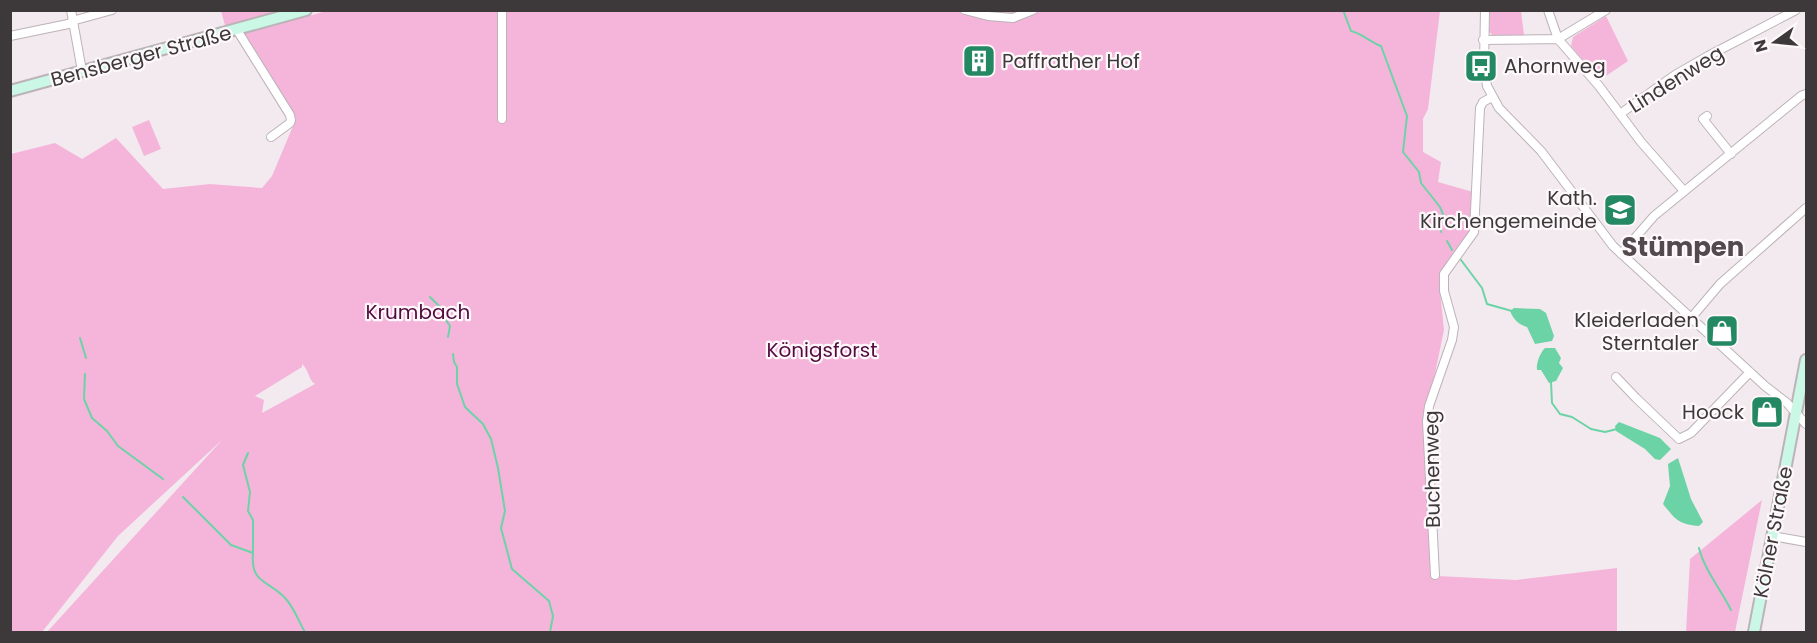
<svg xmlns="http://www.w3.org/2000/svg" width="1817" height="643" font-family="Poppins,sans-serif">
<rect width="100%" height="100%" fill="#f3eaef"/>
<!-- green -->
<path fill="#f5b5db" fill-rule="evenodd" d="M 330,10 L 1440,11 L 1428,109 L 1423,119 L 1423,152 L 1441,162 L 1438,182 L 1473,192 L 1472,227 L 1460,249 L 1441,271 L 1439,281 L 1444,330 L 1428,407 L 1438,576 L 1516,580 L 1617,568 L 1617,632 L 47,632 L 222,440 L 118,536 L 42,632 L 11,632 L 11,154 L 55,143 L 82,159 L 116,138 L 163,189 L 210,184 L 262,188 L 272,176 L 296,119 L 252,57 L 240,35 ZM 302,364 C 309,369 308,380 315,384 L 262,413 L 264,400 L 255,396 L 302,367 Z
M 221,11 L 294,11 L 226,29 Z
M 1490,11 L 1521,11 L 1524,35 L 1492,35 L 1489,31 Z
M 1606,16 L 1628,61 L 1600,80 L 1571,46 L 1573,37 Z
M 149,120 L 161,149 L 144,156 L 132,127 Z
M 1762,500 L 1735,632 L 1686,632 L 1690,559 Z"/>
<!-- water -->
<path fill="#6cd3a6" d="M 1514,308 L 1540,309 L 1546,313 L 1554,336 L 1552,341 L 1535,344 L 1527,327 C 1518,324 1514,320 1510,311 Z
M 1545,348 L 1555,348 L 1561,358 L 1559,363 L 1563,368 L 1556,381 L 1549,383 L 1541,370 L 1537,370 C 1536,363 1540,353 1545,348 Z
M 1619,422 L 1660,438 L 1671,449 L 1660,460 L 1655,459 L 1645,449 L 1616,431 L 1615,426 Z
M 1678,458 L 1691,499 L 1703,522 L 1699,526 C 1678,524 1676,520 1663,504 L 1670,486 L 1668,464 Z"/>
<g fill="none" stroke-linecap="round" stroke-linejoin="round">
<!-- stream -->
<path stroke="#6cd3a6" stroke-width="2" d="M 1343,10 L 1351,31 C 1363,34 1370,42 1381,46 L 1407,116 L 1403,152 L 1419,172 L 1421,183 L 1440,207 L 1445,219 L 1440,223 L 1441,232
M 1447,241 L 1452,250
M 1461,260 L 1482,288 L 1487,304 L 1512,311
M 430,297 L 444,311 L 445,319 L 450,326 L 448,337
M 80,338 L 86,358
M 453,354 L 454,362 L 457,367 L 457,384 L 465,407 L 483,424 L 491,439 L 498,468 L 505,511 L 501,528 L 512,569 L 549,601 L 553,616 L 550,632
M 85,374 L 84,399 L 92,418 L 107,431 L 118,446 L 163,479
M 1551,382 L 1552,403 L 1560,414 L 1572,417 L 1591,429 L 1605,432 L 1617,429
M 248,453 L 243,465 L 250,492 L 248,511 L 253,520 L 253,552
M 183,497 L 231,545 L 253,553 C 250,585 270,580 286,599 C 294,608 299,622 305,632
M 1699,548 C 1704,569 1721,590 1731,610"/>
<defs>
<path id="street" d="M 71,10 L 82,71
M 965,10 L 988,16 L 1013,18 L 1033,10
M 1485,10 L 1484,65 L 1487,86 L 1499,108 L 1541,151 L 1613,246 L 1765,386 L 1787,403 L 1806,424
M 1548,10 L 1558,39 L 1599,86 L 1641,142 L 1684,191
M 72,21 L 112,10
M 237,30 L 290,115 L 291,120 L 290,123 L 271,137
M 10,36 L 73,23
M 1483,40 L 1558,39 L 1606,10
M 1620,114 L 1675,75 L 1708,56 L 1796,10
M 1707,116 L 1703,119 L 1731,154
M 502,119 L 502,10
M 1621,254 L 1654,216 L 1801,96 L 1806,94
M 1692,317 L 1720,284 L 1806,208
M 1616,377 L 1636,398 L 1679,439 L 1691,433 L 1750,372
M 1772,536 L 1806,542
M 1435,575 L 1427,421 L 1429,406 L 1452,340 L 1454,327 L 1444,291 L 1444,274 L 1474,232 L 1480,108 L 1483,102 L 1492,97"/>
<path id="secondary" d="M 10,91 L 306,10
M 1754,632 L 1806,360"/>
</defs>
<!-- street casing -->
<use href="#street" stroke="#bcb3b8" stroke-width="10"/>
<!-- secondary casing -->
<use href="#secondary" stroke="#bcb3b8" stroke-width="14"/>
<!-- street -->
<use href="#street" stroke="#fff" stroke-width="8"/>
<!-- secondary -->
<use href="#secondary" stroke="#caf7e6" stroke-width="10"/>
</g>
<!-- icons -->
<defs>
<symbol id="building-square" viewBox="-11 -11 22 22"><rect x="-9" y="-9" width="18" height="18" rx="4" fill="#248863" stroke="#fef8fb"/><path d="M-4-6H4V6H1V3H-1V6H-4ZM-2.5-4.3h1.7v1.8h-1.7ZM.8-4.3h1.7v1.8H.8ZM-2.5-1h1.7V.8h-1.7ZM.8-1h1.7V.8H.8Z" fill="#fff"/></symbol>
<symbol id="bus-square" viewBox="-11 -11 22 22"><rect x="-9" y="-9" width="18" height="18" rx="4" fill="#248863" stroke="#fef8fb"/><path d="M-5-6H5V4H4V6H2V4H-2V6H-4V4H-5ZM-3.5-4V0h7V-4ZM-3.5 1.2v1.5H-2V1.2ZM2 1.2v1.5H3.5V1.2Z" fill="#fff"/></symbol>
<symbol id="school-square" viewBox="-11 -11 22 22"><rect x="-9" y="-9" width="18" height="18" rx="4" fill="#248863" stroke="#fef8fb"/><path d="M0-5L7-2L0 1L-7-2ZM-4 1L0 2.5L4 1V4Q0 6-4 4Z" fill="#fff"/></symbol>
<symbol id="shop-square" viewBox="-11 -11 22 22"><rect x="-9" y="-9" width="18" height="18" rx="4" fill="#248863" stroke="#fef8fb"/><path d="M-5-2.5h2.3a2.7 3.5 0 0 1 5.4 0H5L5.5 6h-11ZM-1.5-2.5h3a1.5 2.3 0 0 0-3 0Z" fill="#fff"/></symbol>
</defs>
<g fill-rule="evenodd">
<use href="#building-square" x="960" y="42" width="38" height="38"/>
<use href="#bus-square" x="1462" y="47" width="38" height="38"/>
<use href="#school-square" x="1601" y="191" width="38" height="38"/>
<use href="#shop-square" x="1703" y="312" width="38" height="38"/>
<use href="#shop-square" x="1748" y="393" width="38" height="38"/>
</g>
<g text-anchor="middle" dominant-baseline="central" stroke-width="4.5" stroke-linejoin="round" paint-order="stroke">
<!-- street labels -->
<g font-size="20" fill="#3d393b" stroke="#fef8fb">
<text transform="translate(141 56) rotate(-15)">Bensberger Straße</text>
<text transform="translate(1676 79) rotate(-32)">Lindenweg</text>
<text transform="translate(1432 469) rotate(-91)">Buchenweg</text>
<text transform="translate(1773 532) rotate(-79)">Kölner Straße</text>
</g>
<!-- poi labels -->
<g font-size="20" fill="#3d393b" stroke="#fef8fb" text-anchor="end">
<text x="1002" y="61" text-anchor="start">Paffrather Hof</text>
<text x="1504" y="66" text-anchor="start">Ahornweg</text>
<text x="1597" y="198">Kath.<tspan x="1597" dy="23">Kirchengemeinde</tspan></text>
<text x="1699" y="320">Kleiderladen<tspan x="1699" dy="23">Sterntaler</tspan></text>
<text x="1744" y="412">Hoock</text>
</g>
<!-- park labels -->
<g font-size="20" fill="#530b3f" stroke="#fef8fb">
<text x="418" y="312">Krumbach</text>
<text x="822" y="350">Königsforst</text>
</g>
<!-- district labels -->
<g font-size="26" font-weight="bold" fill="#51494d" stroke="#fef8fb">
<text x="1683" y="247">Stümpen</text>
</g>
</g>
<!-- border -->
<rect width="1817" height="643" fill="none" stroke="#3d393b" stroke-width="24"/>
<!-- north arrow -->
<g transform="translate(1775 42) rotate(255)" stroke="#fef8fb" stroke-width="4.5" paint-order="stroke">
<path d="M0-4.5L10 22L0 15L-10 22Z" fill="#3d393b"/>
<text y="-9" font-size="16" font-weight="bold" text-anchor="middle" fill="#3d393b">N</text>
</g>
</svg>
